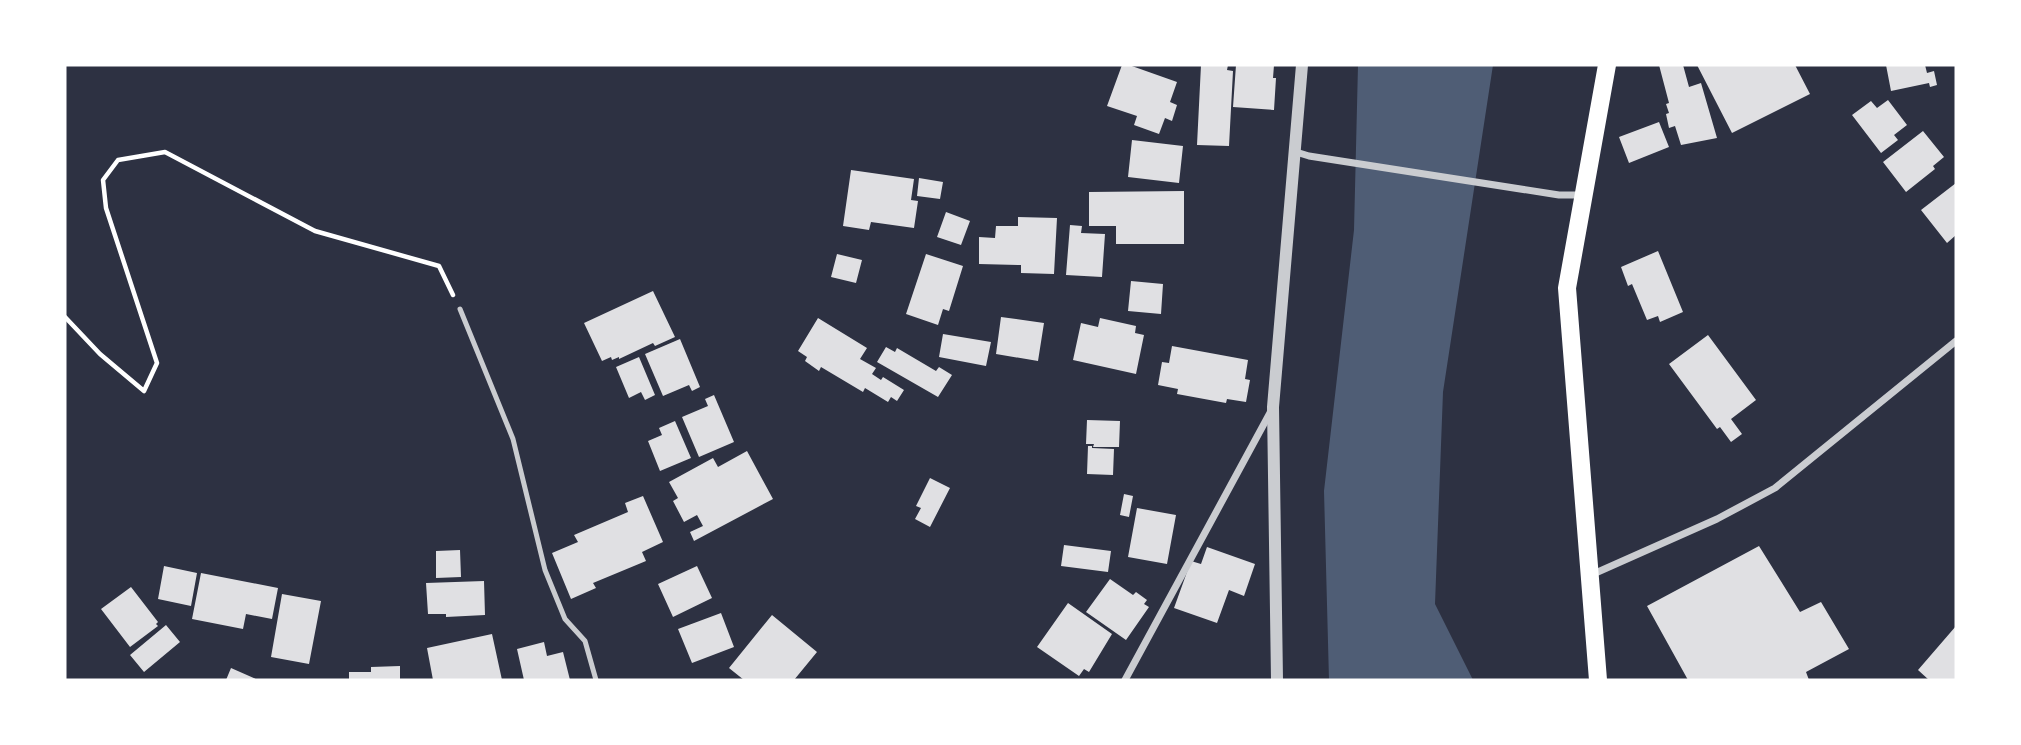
<svg xmlns="http://www.w3.org/2000/svg" width="2021" height="745" font-family="'Roboto Condensed',sans-serif">
<rect width="100%" height="100%" fill="#2d3142"/>
<!-- water -->
<path fill="#4f5d75" d="M 1358,65 L 1493,65 L 1443,392 L 1435,604 L 1473,680 L 1329,680 L 1324,491 L 1354,230 Z"/>
<!-- building -->
<path fill="#e0e0e3" d="M 1122,65 L 1129,65 L 1177,82 L 1170,102 L 1177,105 L 1172,121 L 1165,118 L 1159,134 L 1134,125 L 1137,116 L 1107,106 Z
M 1201,65 L 1228,65 L 1227,70 L 1233,71 L 1229,146 L 1197,145 Z
M 1236,65 L 1274,65 L 1273,78 L 1276,78 L 1274,110 L 1233,107 Z
M 1659,65 L 1683,65 L 1689,87 L 1701,83 L 1717,138 L 1681,145 L 1675,126 L 1669,128 L 1666,114 L 1669,113 L 1666,104 L 1669,103 Z
M 1697,65 L 1795,65 L 1810,94 L 1732,133 Z
M 1886,65 L 1925,65 L 1927,73 L 1934,71 L 1937,85 L 1930,87 L 1929,83 L 1891,91 Z
M 1888,100 L 1907,125 L 1894,135 L 1898,140 L 1881,153 L 1852,115 L 1871,101 L 1877,108 Z
M 1659,122 L 1669,147 L 1629,163 L 1619,137 Z
M 1923,131 L 1944,157 L 1933,166 L 1935,169 L 1906,192 L 1883,162 Z
M 1132,140 L 1183,146 L 1179,183 L 1128,177 Z
M 851,170 L 914,179 L 911,200 L 918,201 L 914,228 L 871,222 L 869,230 L 843,226 Z
M 919,178 L 943,182 L 940,199 L 917,196 Z
M 1956,183 L 1956,235 L 1947,243 L 1921,210 Z
M 1184,191 L 1184,244 L 1116,244 L 1116,226 L 1089,226 L 1089,192 Z
M 946,212 L 970,221 L 961,245 L 937,237 Z
M 1018,217 L 1057,218 L 1054,274 L 1021,273 L 1021,265 L 979,264 L 979,237 L 995,238 L 996,226 L 1018,226 Z
M 1070,225 L 1082,226 L 1081,233 L 1105,234 L 1102,277 L 1066,275 Z
M 1658,251 L 1683,312 L 1660,322 L 1658,316 L 1647,320 L 1632,284 L 1628,286 L 1621,267 Z
M 837,254 L 862,260 L 856,283 L 831,277 Z
M 926,254 L 963,266 L 949,311 L 943,309 L 938,325 L 906,314 Z
M 1131,281 L 1163,284 L 1161,314 L 1128,311 Z
M 653,291 L 675,337 L 655,346 L 653,343 L 619,359 L 619,357 L 612,360 L 611,357 L 602,361 L 584,323 Z
M 1001,317 L 1044,323 L 1038,361 L 996,354 Z
M 818,318 L 867,348 L 860,359 L 876,368 L 872,374 L 881,380 L 883,377 L 904,390 L 897,401 L 891,397 L 888,402 L 865,388 L 863,392 L 821,367 L 819,371 L 805,361 L 807,357 L 798,351 Z
M 1100,318 L 1136,326 L 1135,333 L 1144,335 L 1136,374 L 1073,360 L 1081,323 L 1098,327 Z
M 943,334 L 991,342 L 986,366 L 939,357 Z
M 1708,335 L 1756,400 L 1731,419 L 1742,434 L 1731,442 L 1720,427 L 1717,429 L 1669,364 Z
M 680,339 L 700,387 L 692,391 L 689,385 L 663,396 L 645,354 Z
M 1172,346 L 1248,360 L 1245,379 L 1250,380 L 1246,402 L 1227,399 L 1226,403 L 1177,394 L 1178,389 L 1158,385 L 1162,362 L 1169,363 Z
M 886,347 L 895,352 L 897,348 L 936,371 L 939,367 L 952,375 L 938,397 L 877,362 Z
M 639,357 L 655,395 L 645,400 L 641,392 L 629,398 L 616,367 Z
M 714,395 L 734,442 L 699,457 L 682,417 L 708,406 L 705,399 Z
M 1087,420 L 1120,421 L 1119,447 L 1093,447 L 1094,444 L 1086,444 Z
M 675,421 L 691,458 L 660,471 L 648,441 L 662,435 L 659,428 Z
M 1088,446 L 1092,446 L 1092,448 L 1114,449 L 1113,475 L 1087,474 Z
M 747,451 L 773,499 L 694,541 L 690,532 L 703,526 L 697,515 L 684,522 L 673,501 L 678,498 L 669,482 L 713,458 L 718,467 Z
M 930,478 L 950,488 L 930,527 L 915,519 L 921,508 L 916,506 Z
M 1124,494 L 1133,496 L 1129,517 L 1120,515 Z
M 643,496 L 663,542 L 642,552 L 646,561 L 593,583 L 596,588 L 571,599 L 552,553 L 578,542 L 574,535 L 628,512 L 625,503 Z
M 1137,508 L 1176,515 L 1167,564 L 1128,557 Z
M 1064,545 L 1111,551 L 1108,572 L 1061,566 Z
M 1759,546 L 1800,612 L 1821,602 L 1849,649 L 1806,672 L 1809,680 L 1688,680 L 1647,606 Z
M 1207,547 L 1255,564 L 1244,596 L 1229,590 L 1217,623 L 1174,608 L 1191,561 L 1201,564 Z
M 460,550 L 461,577 L 436,578 L 436,551 Z
M 164,566 L 197,573 L 191,606 L 158,599 Z
M 697,566 L 712,598 L 673,617 L 658,584 Z
M 201,573 L 278,588 L 272,619 L 246,614 L 243,629 L 192,619 Z
M 1110,579 L 1133,595 L 1136,592 L 1147,600 L 1144,604 L 1149,607 L 1126,640 L 1086,612 Z
M 484,581 L 485,615 L 446,617 L 446,614 L 428,614 L 426,583 Z
M 131,587 L 158,622 L 156,624 L 158,626 L 130,647 L 101,609 Z
M 282,594 L 321,601 L 309,664 L 271,657 Z
M 1068,603 L 1112,634 L 1089,672 L 1084,669 L 1079,676 L 1037,647 Z
M 721,613 L 734,647 L 692,663 L 678,629 Z
M 772,615 L 817,652 L 794,680 L 744,680 L 729,668 Z
M 166,625 L 180,642 L 144,672 L 130,655 Z
M 1956,626 L 1956,680 L 1929,680 L 1918,670 Z
M 492,634 L 502,680 L 433,680 L 427,648 Z
M 544,642 L 547,656 L 563,652 L 570,680 L 524,680 L 517,649 Z
M 400,666 L 400,680 L 349,680 L 349,672 L 371,672 L 371,667 Z
M 231,668 L 258,680 L 226,680 Z"/>
<g fill="none" stroke-linecap="round" stroke-linejoin="round">
<!-- path -->
<path stroke="#fff" stroke-width="4.5" d="M 65,317 L 100,354 L 144,391 L 157,363 L 106,208 L 103,180 L 118,160 L 165,152 L 315,231 L 439,266 L 453,295"/>
<!-- service -->
<path stroke="#caccd0" stroke-width="5" d="M 460,309 L 513,439 L 545,570 L 565,619 L 585,641 L 596,680"/>
<!-- minor -->
<path stroke="#caccd0" stroke-width="7" d="M 1296,152 L 1309,156 L 1559,195 L 1582,195
M 1591,575 L 1717,519 L 1775,488 L 1956,341
M 1125,680 L 1271,411"/>
<!-- tertiary -->
<path stroke="#caccd0" stroke-width="12" d="M 1277,680 L 1273,407 L 1302,65"/>
<!-- primary -->
<path stroke="#fff" stroke-width="18" d="M 1598,680 L 1567,288 L 1607,65"/>
</g>
<!-- border -->
<rect width="2021" height="745" fill="none" stroke="#ffffff" stroke-width="133"/>
</svg>
